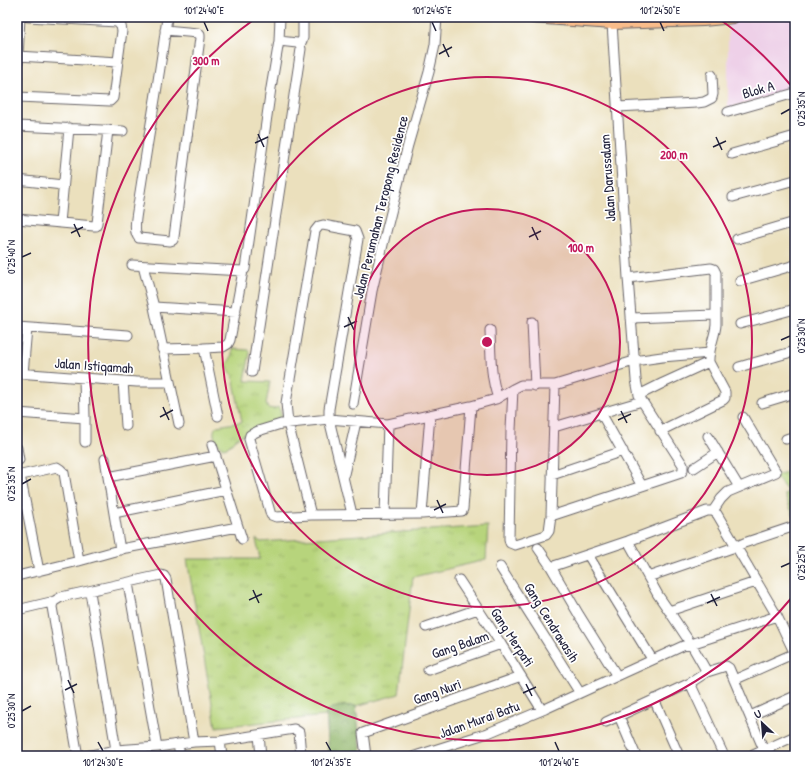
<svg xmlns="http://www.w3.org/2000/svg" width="812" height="773" font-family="'Patrick Hand',sans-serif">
<defs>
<pattern id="grass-tufts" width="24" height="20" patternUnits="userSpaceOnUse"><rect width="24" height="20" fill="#b7d47b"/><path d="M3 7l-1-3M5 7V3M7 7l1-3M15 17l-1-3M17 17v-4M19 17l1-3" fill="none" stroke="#9db66b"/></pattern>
<pattern id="forest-crowns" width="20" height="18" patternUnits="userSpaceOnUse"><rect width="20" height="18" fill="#91b66b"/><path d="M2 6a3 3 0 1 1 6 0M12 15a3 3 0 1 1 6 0" fill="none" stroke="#769459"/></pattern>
</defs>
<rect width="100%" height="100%" fill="#fff"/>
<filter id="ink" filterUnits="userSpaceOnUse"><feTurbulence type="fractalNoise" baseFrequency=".025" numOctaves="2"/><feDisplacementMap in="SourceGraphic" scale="8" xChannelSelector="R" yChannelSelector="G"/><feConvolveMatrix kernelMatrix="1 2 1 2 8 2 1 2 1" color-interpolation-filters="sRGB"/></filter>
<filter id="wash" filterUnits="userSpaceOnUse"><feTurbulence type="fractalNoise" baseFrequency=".012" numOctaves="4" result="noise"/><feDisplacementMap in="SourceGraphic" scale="16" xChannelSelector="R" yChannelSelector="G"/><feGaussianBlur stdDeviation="0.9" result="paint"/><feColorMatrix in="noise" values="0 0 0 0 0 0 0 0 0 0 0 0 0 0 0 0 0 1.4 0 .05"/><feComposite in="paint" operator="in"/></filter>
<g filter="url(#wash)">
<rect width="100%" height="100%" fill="#ebe0bd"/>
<!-- built -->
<path fill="#eed0e8" d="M 785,17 L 795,17 L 795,89 L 728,108 L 728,23 Z"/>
<!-- grass -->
<path fill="url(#grass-tufts)" stroke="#6c7b5b" d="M 232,349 L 248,350 L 250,352 L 245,381 L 270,382 L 266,404 L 268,408 L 274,409 L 278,407 L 279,408 L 283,420 L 242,435 L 235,439 L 228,447 L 222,448 C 216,442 210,432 217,426 L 242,422 L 233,377 L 226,364 C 232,359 232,356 232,349 Z
M 795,468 L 795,519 L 784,494 L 788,492 L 775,476 Z
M 488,526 L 486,560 L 413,577 L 399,694 L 356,706 L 343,706 L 326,711 L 326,716 L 216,727 L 187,559 L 260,559 L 256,539 L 261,542 Z"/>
<!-- forest -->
<path fill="url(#forest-crowns)" stroke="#5a6c53" d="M 343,706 L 356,706 L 362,756 L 329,756 L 326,712 L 332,708 Z"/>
</g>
<g filter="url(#ink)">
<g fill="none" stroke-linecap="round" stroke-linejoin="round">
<defs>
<path id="minor" d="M 165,30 L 198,33 L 200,35 L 200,38 L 174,237 L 173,240 L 170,241 L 139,238 C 132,232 137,214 138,205 C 141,186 144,167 147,148 C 154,104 162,61 167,17
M 300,45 L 303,38 L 303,17
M 18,56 L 118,62
M 17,77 L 20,17
M 17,97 L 110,101 L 113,98 L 122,31 L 121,26 L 117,22 L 28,17
M 617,107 L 697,103 L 704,102 L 712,98 L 713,94 L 712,75
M 728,112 L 795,93
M 17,126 L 123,131
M 732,154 L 795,136
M 17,180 L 63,185
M 733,197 L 795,180
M 17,219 L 94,226 L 96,226 L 97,223 L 108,130
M 60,223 L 69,128
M 737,239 L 795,222
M 132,265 L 243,271
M 143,266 L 154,307 L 179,424
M 628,278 L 711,268 L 714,269 L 716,273 L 716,325 C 715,337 708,350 709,362 L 663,383 L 639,395
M 740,281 L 795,265
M 154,307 L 236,312
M 631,318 L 715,315
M 532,322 L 535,386
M 740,324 L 795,309
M 17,327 L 128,335
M 490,330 C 491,353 490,377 498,398
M 204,348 L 218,416
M 162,349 L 204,348 L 223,347 L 228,344 L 230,340 L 243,271 L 245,269 L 271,88 L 279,41 L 280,17
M 739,367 L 795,351
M 252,372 L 301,49 L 300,45 L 297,43 L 279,41
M 17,373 L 137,382 L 170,382
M 23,374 L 27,328
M 123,381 L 126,426
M 513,389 L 511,430 L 509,539 L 510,543 L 515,545 L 546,535 L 549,531 L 551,516 L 555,385
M 642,401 L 683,465 L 683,470 L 681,473 L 642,486
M 762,403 L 795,393
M 353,404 L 372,291 L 386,232 L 408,145 L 429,72 L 435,45 L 437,17
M 471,406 L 463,509 L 462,511 L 422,514 L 311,515 L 276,517 L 271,515 L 249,439 L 250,435 L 258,431 L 281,424 L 329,419 L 388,424 L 471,406 L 496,399 L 513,389 L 521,385 L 555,385 L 634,361 L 662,357 L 710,353
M 17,413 L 85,418 L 84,378
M 554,427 L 642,401 L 639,395 L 636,380 L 628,278 L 612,23
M 660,431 L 723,400 L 725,398 L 725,392 L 709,362
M 708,436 L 739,487
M 786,439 L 795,436
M 85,442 L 85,418
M 212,445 L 242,539
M 17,448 L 19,460
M 105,459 L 120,550
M 694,468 L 718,452
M 344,474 L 356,422
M 20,475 L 39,571
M 552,475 L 623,451
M 17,476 L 57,467 L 60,469 L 64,473 L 79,561
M 108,477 L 216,456
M 713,511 L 721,499 L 728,492 L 776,472 L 743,417
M 114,513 L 226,490
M 385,514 L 388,424
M 422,514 L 430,415
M 311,515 L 288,423 L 286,403 L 315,231 L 319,226 L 323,225 L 355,231 L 358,239 L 329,409 L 329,419 L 352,514
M 551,516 L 642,486 L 601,413
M 628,541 L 658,595 L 669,611 L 691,644 L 707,672
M 538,548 L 551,567 L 579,615 L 617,676
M 588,555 L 652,659
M 500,567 L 580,693
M 551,567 L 628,541 L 707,511 L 713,511 L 717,514 L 777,616 L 795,654
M 17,576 L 79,561 L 126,548 L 238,527
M 648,577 L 735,547 L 744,543 L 795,526
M 459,580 L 501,644 L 542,710
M 128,583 L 157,747
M 90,592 L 116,750
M 17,610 L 55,601
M 669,611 L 756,582
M 426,627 L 478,609
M 428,670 L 501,644
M 734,680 L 795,653
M 690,683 L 724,756
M 654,699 L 679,756
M 619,716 L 636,756
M 750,716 L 795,696
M 606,722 L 690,683 L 707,672 L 723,667 L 726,666 L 729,668 L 764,750
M 259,735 L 261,756
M 220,741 L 222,756
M 178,744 L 180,756
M 80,756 L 77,751 L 52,607 L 53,602 L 61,597 L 161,575 L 164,576 L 166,579 L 194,742
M 86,756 L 116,750 L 157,747 L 194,742 L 220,741 L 294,729 L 299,732 L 301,756
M 366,756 L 363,733 L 521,676
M 415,756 L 488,733 L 545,709 L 683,646 L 691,644 L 777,616
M 751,756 L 795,736"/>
<path id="major" d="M 533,17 L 612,23 L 703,20 L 733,17"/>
</defs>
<!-- minor casing -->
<use href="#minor" stroke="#686468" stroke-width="11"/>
<!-- major casing -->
<use href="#major" stroke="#686468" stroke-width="14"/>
<!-- minor -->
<use href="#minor" stroke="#fff" stroke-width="9"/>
<!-- major -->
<use href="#major" stroke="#f9bc8a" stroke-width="12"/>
</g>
</g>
<!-- ticks -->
<path fill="none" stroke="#22223b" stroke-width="1.5" d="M 204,22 L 208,31M 432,22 L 436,31M 660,22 L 664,31M 443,44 L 449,57M 439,54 L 452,47M 781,114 L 790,109M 258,134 L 264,147M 716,137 L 722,150M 255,143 L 268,137M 713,147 L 726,141M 74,224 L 80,237M 532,227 L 538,240M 71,233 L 83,227M 529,237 L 541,231M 22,257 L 31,253M 348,317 L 354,330M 344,327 L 357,321M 781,340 L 790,336M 163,407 L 169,420M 621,411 L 627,423M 160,417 L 173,410M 618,420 L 631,414M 22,484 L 31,479M 437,500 L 443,513M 434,510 L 446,504M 781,567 L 790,563M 253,590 L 259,603M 711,594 L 717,606M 249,600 L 262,594M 707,603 L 720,597M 68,680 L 74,693M 526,684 L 532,696M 65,690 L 77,684M 523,693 L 536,687M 22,711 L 31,706M 98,742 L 103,751M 326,742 L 331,751M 555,742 L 559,751"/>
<!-- distance rings -->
<circle cx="487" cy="342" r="133" fill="#c2185b" fill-opacity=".12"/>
<g fill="none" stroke="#c2185b" stroke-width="2">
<circle cx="487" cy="342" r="133"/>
<circle cx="487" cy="342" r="265"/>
<path d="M794 595A398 398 0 1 1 256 18M718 18A398 398 0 0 1 794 89"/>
</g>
<g text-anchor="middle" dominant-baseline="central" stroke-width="3.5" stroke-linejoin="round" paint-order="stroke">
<!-- street labels -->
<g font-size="14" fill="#22223b" stroke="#fff">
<text transform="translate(758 89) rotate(-16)">Blok A</text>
<text transform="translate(607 178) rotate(-94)">Jalan Darussalam</text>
<text transform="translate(380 207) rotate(-76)">Jalan Perumahan Teropong Residence</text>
<text transform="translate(94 365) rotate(4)">Jalan Istiqamah</text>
<text transform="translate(552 622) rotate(58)">Gang Cendrawasih</text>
<text transform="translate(513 637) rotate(57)">Gang Merpati</text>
<text transform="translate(460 644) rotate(-19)">Gang Balam</text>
<text transform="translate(437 691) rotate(-20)">Gang Nuri</text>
<text transform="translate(479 719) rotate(-20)">Jalan Murai Batu</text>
</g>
</g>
<circle cx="487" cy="342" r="6" fill="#c2185b" stroke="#fff" stroke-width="2"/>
<g font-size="12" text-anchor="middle" font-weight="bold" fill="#c2185b" stroke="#fff" stroke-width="3.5" stroke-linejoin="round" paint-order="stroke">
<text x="206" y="65">300 m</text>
<text x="674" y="159">200 m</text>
<text x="581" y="252">100 m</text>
</g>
<!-- margin -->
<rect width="812" height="773" fill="none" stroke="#fff" stroke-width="44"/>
<!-- north arrow -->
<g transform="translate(762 723) rotate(334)" stroke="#ffffff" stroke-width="3" paint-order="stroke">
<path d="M0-3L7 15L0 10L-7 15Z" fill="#22223b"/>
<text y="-6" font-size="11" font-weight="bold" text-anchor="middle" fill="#22223b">U</text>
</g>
<rect x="22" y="22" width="768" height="729" fill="none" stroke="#22223b" stroke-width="1.5"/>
<g font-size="10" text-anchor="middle" fill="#22223b">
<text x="204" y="14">101°24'40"E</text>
<text x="432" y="14">101°24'45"E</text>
<text x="660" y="14">101°24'50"E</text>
<text transform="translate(801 109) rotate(-90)" y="4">0°25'35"N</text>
<text transform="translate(11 257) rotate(-90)" y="4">0°25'40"N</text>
<text transform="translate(801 336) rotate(-90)" y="4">0°25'30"N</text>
<text transform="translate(11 484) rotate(-90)" y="4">0°25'35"N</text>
<text transform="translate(801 563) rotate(-90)" y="4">0°25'25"N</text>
<text transform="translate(11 711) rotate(-90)" y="4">0°25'30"N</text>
<text x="103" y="766">101°24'30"E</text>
<text x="331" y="766">101°24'35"E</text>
<text x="559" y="766">101°24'40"E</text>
</g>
</svg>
